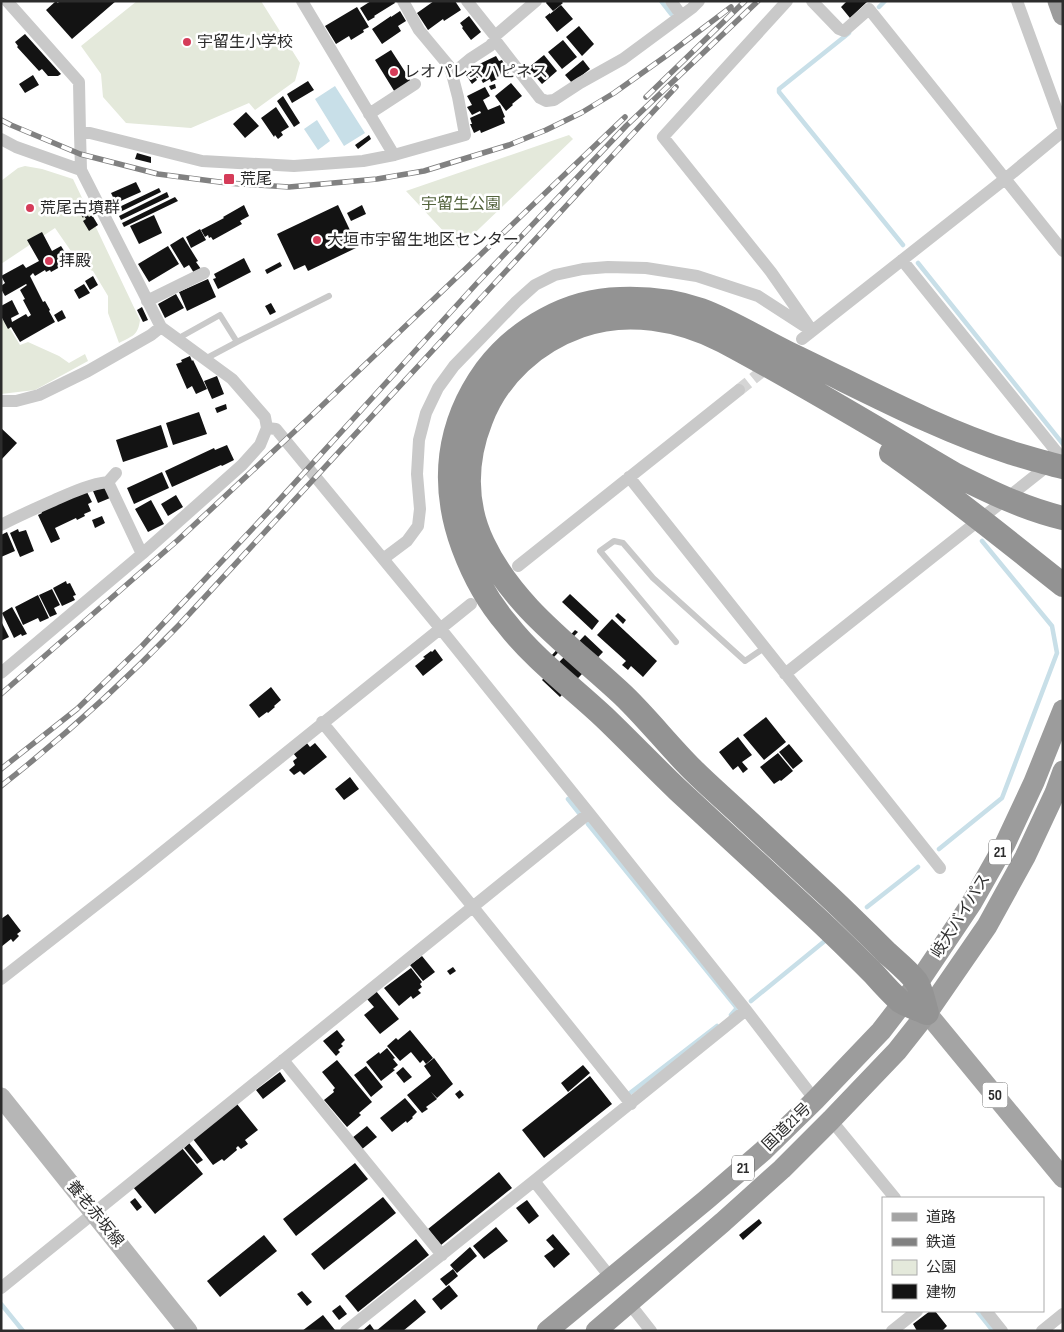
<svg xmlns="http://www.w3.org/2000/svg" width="1064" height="1332" font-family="'Sofia Sans Condensed','Noto Sans JP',sans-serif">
<rect width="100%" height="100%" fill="#fff"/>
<!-- green -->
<path fill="#e4e9db" d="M 137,1 L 261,1 L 300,63 L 295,81 L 255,110 L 249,103 L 191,128 L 126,123 L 103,97 L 101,74 L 81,46 Z
M 569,135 L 573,139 L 459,248 L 406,191 Z
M 25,166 L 42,169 L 73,179 L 140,320 C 138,336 132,336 119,343 L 108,313 L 108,296 L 93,271 L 82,267 L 55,228 L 1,264 L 1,181 L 18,168 Z
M 1,314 L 20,345 L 28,342 L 59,356 L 69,363 L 85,354 L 88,361 L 35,390 L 1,394 Z"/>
<!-- water -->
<path fill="#c8dfe8" d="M 335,86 L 365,133 L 344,146 L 315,99 Z
M 317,120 L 330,141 L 318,150 L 304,129 Z"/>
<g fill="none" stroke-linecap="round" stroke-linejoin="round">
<!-- stream -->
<path stroke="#c8dfe8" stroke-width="4.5" d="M 661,1 L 671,14
M 879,7 L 885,1
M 849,33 L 779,89 L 779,92 L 903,245
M 918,263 L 1063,444
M 568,799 L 579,813
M 588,824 L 737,1008 L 731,1015
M 939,849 L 1002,798 L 1057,653 L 1052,626 L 982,541
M 867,907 L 918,867
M 751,1001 L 826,940
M 630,1093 L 717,1026
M 1,1304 L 23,1331
M 977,1311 L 993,1331"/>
</g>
<!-- building -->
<path fill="#131313" d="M 56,1 L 58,3 L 59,1 L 116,1 L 72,39 L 46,10 Z
M 371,1 L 394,1 L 395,3 L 374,16 L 375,17 L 368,21 L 360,8 Z
M 434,1 L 455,1 L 461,10 L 444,21 L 443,19 L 428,30 L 417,13 Z
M 547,1 L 561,1 L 563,3 L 553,11 L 546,3 Z
M 847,1 L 868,1 L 850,18 L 841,7 Z
M 561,5 L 573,19 L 557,32 L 545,17 L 550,13 L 550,14 Z
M 357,7 L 369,27 L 363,30 L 364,32 L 351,40 L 349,36 L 336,44 L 325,26 Z
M 400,11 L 406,21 L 398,26 L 401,31 L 382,44 L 372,29 L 391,16 L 391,17 Z
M 469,16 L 481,32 L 471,40 L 462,28 L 463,27 L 460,23 Z
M 579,26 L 594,44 L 582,56 L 566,37 Z
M 25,34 L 61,74 L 58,76 L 48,76 L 42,69 L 39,71 L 17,47 L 18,46 L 15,42 Z
M 563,40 L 577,57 L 562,69 L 548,52 Z
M 391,50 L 413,84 L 396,94 L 375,60 Z
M 544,55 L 557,71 L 542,84 L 528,68 Z
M 496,56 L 499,61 L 502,60 L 509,73 L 491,82 L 490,79 L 483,83 L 480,77 L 477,78 L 471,68 Z
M 583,60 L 590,69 L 572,83 L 565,75 Z
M 471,71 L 477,80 L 472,84 L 466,75 Z
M 33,75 L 39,85 L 25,93 L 19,84 Z
M 308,81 L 314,90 L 292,103 L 287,94 Z
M 511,83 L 522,96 L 512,104 L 513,105 L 506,111 L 495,96 Z
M 495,84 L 496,88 L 491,90 L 489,86 Z
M 485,87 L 490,96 L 483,100 L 488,110 L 500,105 L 505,117 L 503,118 L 505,123 L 481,133 L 480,130 L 474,133 L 470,124 L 472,124 L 470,118 L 481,113 L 480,111 L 472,115 L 467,107 L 472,105 L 467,96 Z
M 283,96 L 300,123 L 294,127 L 277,101 Z
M 276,107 L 289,127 L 281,132 L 283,135 L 278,139 L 275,135 L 274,137 L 261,118 Z
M 246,112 L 259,126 L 245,138 L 233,124 Z
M 369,135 L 371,139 L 358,149 L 355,145 Z
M 137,153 L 151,157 L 151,163 L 135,159 Z
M 136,182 L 141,192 L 116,203 L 111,193 Z
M 159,188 L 161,192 L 118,213 L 115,209 Z
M 167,192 L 169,197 L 121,220 L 119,216 Z
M 175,197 L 178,201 L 124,227 L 122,223 Z
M 244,205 L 249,216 L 240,221 L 242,224 L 213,240 L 211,237 L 209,238 L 208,235 L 205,237 L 201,230 L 224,218 L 223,217 Z
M 338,205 L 358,247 L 308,271 L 305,265 L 294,270 L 277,234 Z
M 362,205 L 366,214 L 351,221 L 347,213 Z
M 84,206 L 88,214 L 87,214 L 89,217 L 92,215 L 98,225 L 89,231 L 83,221 L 86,219 L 84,216 L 83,218 L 78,210 Z
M 154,215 L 162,233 L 139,244 L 130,226 Z
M 200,229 L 206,240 L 191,248 L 186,237 Z
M 42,232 L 52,251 L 61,246 L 68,257 L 60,261 L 61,263 L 59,265 L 60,267 L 51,272 L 50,270 L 46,272 L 45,270 L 35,276 L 33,273 L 30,276 L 43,302 L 45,301 L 50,310 L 49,311 L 55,322 L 20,342 L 11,327 L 8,329 L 1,316 L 1,306 L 12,300 L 19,314 L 11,318 L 12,322 L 26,314 L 28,317 L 31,315 L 23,300 L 25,299 L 20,290 L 27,285 L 26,284 L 5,296 L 1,289 L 1,286 L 5,283 L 1,276 L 23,264 L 26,268 L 39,261 L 27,240 Z
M 183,237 L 198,261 L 196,262 L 201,269 L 194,273 L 189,265 L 184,268 L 170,245 Z
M 168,246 L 179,264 L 149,282 L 138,264 Z
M 244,258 L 251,272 L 218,289 L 213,279 L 216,278 L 214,274 Z
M 280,262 L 282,266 L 267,274 L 265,270 Z
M 93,276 L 98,285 L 90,290 L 85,281 Z
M 208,279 L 216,297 L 187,311 L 179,292 Z
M 84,284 L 90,293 L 79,299 L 74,290 Z
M 176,294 L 184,308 L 165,318 L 158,304 Z
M 271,303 L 276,312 L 270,315 L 265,306 Z
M 142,307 L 148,320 L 143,322 L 137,310 Z
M 62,310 L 66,318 L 58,322 L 54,315 Z
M 190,356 L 192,361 L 193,360 L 207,389 L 196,394 L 192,386 L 187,389 L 176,364 L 182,362 L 181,360 Z
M 217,376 L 224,394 L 212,399 L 204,381 Z
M 226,404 L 227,409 L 217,413 L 215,408 Z
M 199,412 L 207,434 L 173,445 L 166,423 Z
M 161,425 L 168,447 L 123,462 L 116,440 Z
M 1,428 L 17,443 L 1,460 Z
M 227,445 L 234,460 L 222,466 L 221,465 L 172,487 L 165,471 L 214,448 L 215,450 Z
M 162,472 L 169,488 L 134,504 L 127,488 Z
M 105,486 L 110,498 L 98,503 L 93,491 Z
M 87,492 L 92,502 L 88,504 L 91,511 L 84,514 L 85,516 L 77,520 L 76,518 L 55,528 L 60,539 L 51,543 L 38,515 L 42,513 L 40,510 Z
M 176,495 L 183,507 L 168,516 L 161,504 Z
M 151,500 L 164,524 L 148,532 L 135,509 Z
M 102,516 L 105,523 L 95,528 L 92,520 Z
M 18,529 L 19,532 L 26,530 L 34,551 L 20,557 L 10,533 Z
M 7,532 L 15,551 L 1,557 L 1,535 Z
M 66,581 L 67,584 L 70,583 L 76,595 L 73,596 L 75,600 L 62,606 L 53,588 Z
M 52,589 L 60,605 L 54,608 L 57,614 L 50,617 L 39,595 Z
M 570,594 L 599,621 L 592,630 L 562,602 Z
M 38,595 L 49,618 L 40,622 L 38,618 L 23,625 L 15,607 Z
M 12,607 L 27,634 L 22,636 L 21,634 L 14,638 L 2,613 Z
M 618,613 L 626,620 L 623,624 L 615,616 Z
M 612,619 L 657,661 L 643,677 L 631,666 L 628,670 L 622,665 L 626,661 L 597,635 Z
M 1,621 L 9,637 L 1,641 Z
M 575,630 L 578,632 L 553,658 L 551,656 Z
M 585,635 L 603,652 L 560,697 L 542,680 Z
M 435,649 L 443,660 L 423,676 L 415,666 L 425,658 L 423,657 L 431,651 L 432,652 Z
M 271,687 L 281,700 L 274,706 L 275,707 L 268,713 L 267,712 L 259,718 L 249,705 Z
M 766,717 L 786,742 L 764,760 L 743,735 Z
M 738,737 L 752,755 L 742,762 L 748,769 L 743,773 L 738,766 L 733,770 L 719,752 Z
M 306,742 L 310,747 L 315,743 L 327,757 L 304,775 L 300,771 L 294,775 L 289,770 L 295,765 L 293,761 L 297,758 L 293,753 Z
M 789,744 L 803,761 L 793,769 L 779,752 Z
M 778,753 L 793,771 L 781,781 L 780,780 L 774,784 L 760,767 Z
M 350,777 L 359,789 L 344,800 L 335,789 Z
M 8,914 L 21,931 L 17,934 L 19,936 L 13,942 L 11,939 L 1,947 L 1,919 Z
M 422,956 L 435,972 L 423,981 L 410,965 Z
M 453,967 L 456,971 L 450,975 L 447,971 Z
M 411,968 L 422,982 L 420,984 L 422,987 L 418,990 L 421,993 L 413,999 L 411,996 L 399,1006 L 384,988 Z
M 376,991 L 399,1019 L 380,1034 L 364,1015 L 374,1007 L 367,999 Z
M 337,1030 L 345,1040 L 341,1044 L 343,1046 L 338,1050 L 340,1052 L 336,1056 L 323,1041 Z
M 410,1030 L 433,1058 L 426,1064 L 423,1060 L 420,1063 L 411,1052 L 400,1061 L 387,1046 L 396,1038 L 398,1040 Z
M 387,1048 L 395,1058 L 393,1059 L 398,1065 L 393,1069 L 395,1070 L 381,1081 L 366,1062 L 379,1052 L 380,1054 Z
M 434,1058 L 453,1084 L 437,1098 L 431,1092 L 437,1099 L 426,1107 L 428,1109 L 422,1113 L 407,1095 L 431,1076 L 424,1066 Z
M 337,1060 L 372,1102 L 359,1113 L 361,1115 L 347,1127 L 324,1100 L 334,1092 L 333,1090 L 335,1088 L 322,1072 Z
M 583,1065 L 590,1073 L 568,1092 L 561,1083 Z
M 366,1066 L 383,1087 L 371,1097 L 354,1075 Z
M 403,1067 L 412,1077 L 404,1083 L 396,1073 Z
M 280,1072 L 286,1081 L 263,1099 L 256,1090 Z
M 590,1076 L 612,1104 L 544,1158 L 522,1130 Z
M 460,1090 L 464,1095 L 459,1099 L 455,1094 Z
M 405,1098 L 417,1112 L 412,1117 L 413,1118 L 407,1123 L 406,1121 L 392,1132 L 380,1118 Z
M 237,1104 L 258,1130 L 245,1140 L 248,1144 L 241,1149 L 238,1146 L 236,1148 L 237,1150 L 224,1161 L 222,1159 L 213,1165 L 193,1139 Z
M 367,1126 L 377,1137 L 361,1150 L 352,1138 Z
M 189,1143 L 203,1160 L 197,1164 L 184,1148 Z
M 182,1148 L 203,1174 L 155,1214 L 133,1187 Z
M 355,1163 L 368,1179 L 296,1236 L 283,1219 Z
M 499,1172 L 512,1188 L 441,1245 L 428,1229 Z
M 383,1197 L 396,1213 L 324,1270 L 311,1254 Z
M 135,1198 L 142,1207 L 137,1211 L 130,1202 Z
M 527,1200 L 539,1216 L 529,1224 L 516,1208 Z
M 759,1219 L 762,1223 L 743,1240 L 739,1235 Z
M 496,1227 L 508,1241 L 484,1259 L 473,1246 Z
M 553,1234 L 570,1254 L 554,1268 L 544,1256 L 554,1249 L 546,1240 Z
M 264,1235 L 277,1251 L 220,1297 L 207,1281 Z
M 416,1239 L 429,1255 L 358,1312 L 345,1296 Z
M 470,1247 L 477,1256 L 457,1273 L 450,1265 Z
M 453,1269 L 458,1276 L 446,1286 L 440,1279 Z
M 449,1285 L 458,1296 L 441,1310 L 432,1299 Z
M 302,1291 L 312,1302 L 307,1306 L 297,1294 Z
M 415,1299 L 426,1312 L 403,1331 L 376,1331 Z
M 340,1305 L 347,1314 L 339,1320 L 332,1311 Z
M 930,1311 L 935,1311 L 947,1326 L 942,1331 L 917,1331 L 913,1324 Z
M 323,1315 L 335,1330 L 334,1331 L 302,1331 Z
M 370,1324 L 375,1331 L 362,1331 Z"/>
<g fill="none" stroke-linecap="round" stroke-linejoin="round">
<!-- minor-tunnel -->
<path stroke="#d5d5d5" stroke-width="12" stroke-dasharray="12 6" stroke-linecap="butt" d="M 739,390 L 770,365"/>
<!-- service -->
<path stroke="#c9c9c9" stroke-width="6" d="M 177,339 L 220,315 L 237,342 L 205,359
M 237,342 L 329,296
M 676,642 L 600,551 L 614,541 L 623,543 L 653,578 L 745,661 L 764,648"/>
<!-- minor -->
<path stroke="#c9c9c9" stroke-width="12" d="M 7,1 L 79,82 L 80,133 L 90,133 L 202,161 L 294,166 L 363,161 L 394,155 L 465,135 L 458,97 L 452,74 L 470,59 L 490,46 L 495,40
M 302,1 L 394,155
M 403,1 L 419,30 L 449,66 L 452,74
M 467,1 L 495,36 L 536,1
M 671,1 L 681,15
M 787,1 L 663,137 L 771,272 L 808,325
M 812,1 L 839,29 L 844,31 L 869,9 L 1063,251
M 1017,1 L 1063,127
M 495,36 L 495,40 L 540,98 L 546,101 L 554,100 L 580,83 L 623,59 L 692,8 L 699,1
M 369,114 L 415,84
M 80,133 L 81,170 L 161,327 L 232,379 L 265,417 L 267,428 L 276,429 L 440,628 L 589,813 L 746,1010 L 815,1100
M 1,139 L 16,147 L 81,170
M 147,301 L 204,273
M 802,339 L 1005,179 L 1063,131
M 1,401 L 16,401 L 39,395 L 88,371 L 151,335 L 161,327
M 629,477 L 940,868
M 108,482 L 142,554
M 1,525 C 20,515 39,507 59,498 C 75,491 91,484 108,482 L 116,473
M 383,559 L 407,541 L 418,526 L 420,509 L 417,474 L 419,440 L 426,413 L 438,388 L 454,366 L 516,302 L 535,285 L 555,275 L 583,269 L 608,267 L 646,268 L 697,276 L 758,296 L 812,331
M 518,566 L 739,390
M 1,673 L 142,554 L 242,465 L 260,445 L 267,428
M 785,674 L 1060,456 L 902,260
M 322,722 L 473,907 L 631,1104
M 1,979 L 138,872 L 471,604
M 283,1060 L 442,1255
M 831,1120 L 895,1198
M 534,1181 L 611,1278
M 1,1288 L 589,813
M 629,1303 L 651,1331
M 986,1311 L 1002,1331
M 346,1331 L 534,1181 L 746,1010
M 892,1331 L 917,1311
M 1042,1331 L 1063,1314"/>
<!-- secondary -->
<path stroke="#b6b6b6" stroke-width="19" d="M 1,1097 L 188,1331"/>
<!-- primary -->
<path stroke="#a4a4a4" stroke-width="20" d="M 927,1013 L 1063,1178"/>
<!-- trunk -->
<path stroke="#9c9c9c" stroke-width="21" d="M 1058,1 L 1063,15
M 547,1331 L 706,1200 L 763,1151 L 815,1100 L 881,1031 L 918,983 L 971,904 L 1005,844 L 1034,782 L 1063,710
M 596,1331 L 723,1222 L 782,1169 L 831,1120 L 897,1051 L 927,1013 L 987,926 L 1025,857 L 1055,793 L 1063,771"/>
<!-- motorway -->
<path stroke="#939393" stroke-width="24" d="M 891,453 C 950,494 1006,540 1063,585
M 1063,467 C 1046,463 1029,458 1012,453 C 934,428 862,388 788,353 C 759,339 731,321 701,310 C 675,301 647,298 620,299 C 568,300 517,329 486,370 C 447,424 440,484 463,547 C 473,574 488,602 507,624 C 534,659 572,687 604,717 C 629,741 653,766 678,790 C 722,831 766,871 810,912 C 832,932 853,953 874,974 C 882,983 891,993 900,1001 C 908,1006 918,1009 927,1013 C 924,1003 922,990 916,981 C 908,971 897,962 887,953 C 865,931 843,909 820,888 C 792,862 764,836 736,810 C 721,796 706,783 692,769 C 668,745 647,718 623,695 C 573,648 513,607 483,543 C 464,504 465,460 481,420 C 498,375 535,342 580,326 C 627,309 680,319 723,341 C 802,383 879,430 956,475 C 990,492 1025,509 1063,518"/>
<defs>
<path id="rail" d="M 646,97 L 745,1
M 1,120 L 11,125 L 80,154 L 158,174 L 227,183 L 289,187 L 377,179 L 424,171 L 509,145 L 546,130 L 581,113 L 614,93 L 666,56 L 731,7
M 1,694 L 178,540 L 309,418 L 625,117
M 1,769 L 77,709 L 142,646 L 271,509 L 478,282 L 626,126 L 758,1
M 1,786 C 65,736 124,682 179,625 L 676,87"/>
</defs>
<!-- rail casing -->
<use href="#rail" stroke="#818181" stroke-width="5.5"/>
<!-- rail -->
<use href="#rail" stroke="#fff" stroke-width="4" stroke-dasharray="11" stroke-linecap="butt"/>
</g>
<!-- markers -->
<g fill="#d53c59" stroke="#fff" stroke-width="2">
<circle cx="187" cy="42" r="5"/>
<circle cx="394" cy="72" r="5"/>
<rect x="223" y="173" width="12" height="12" rx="2.5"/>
<circle cx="30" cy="208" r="5"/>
<circle cx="317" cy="240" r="5"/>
<circle cx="49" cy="261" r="5"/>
</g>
<g text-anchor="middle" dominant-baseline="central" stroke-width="5" stroke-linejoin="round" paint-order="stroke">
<!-- shield labels -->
<g fill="#fff" stroke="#6b6b6b" stroke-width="1">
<rect x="989" y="839.5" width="22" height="25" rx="4"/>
<rect x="982.5" y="1082.5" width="25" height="25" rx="4"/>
<rect x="732" y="1155.5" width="22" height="25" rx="4"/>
</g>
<g font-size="15" font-weight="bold" fill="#2c2c2c">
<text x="1000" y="852">21</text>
<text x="995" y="1095">50</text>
<text x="743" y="1168">21</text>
</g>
<!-- poi labels -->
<g font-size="16" fill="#2c2c2c" stroke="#fff" text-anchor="start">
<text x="197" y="42">宇留生小学校</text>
<text x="404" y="72">レオパレスハピネス</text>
<text x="240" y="179">荒尾</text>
<text x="40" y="208">荒尾古墳群</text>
<text x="327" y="240">大垣市宇留生地区センター</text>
<text x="59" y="261">拝殿</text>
</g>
<!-- park labels -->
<g font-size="16" fill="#54643e" stroke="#fff">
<text x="461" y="204">宇留生公園</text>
</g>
<!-- street labels -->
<g font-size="16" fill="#2c2c2c" stroke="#fff">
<text transform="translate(961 916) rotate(-58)">岐大バイパス</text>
<text transform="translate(787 1127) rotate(-44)">国道21号</text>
<text transform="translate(95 1214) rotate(51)">養老赤坂線</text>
</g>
</g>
<!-- border -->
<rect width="1064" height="1332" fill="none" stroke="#2c2c2c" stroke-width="5"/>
<!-- legend -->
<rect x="882" y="1197" width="162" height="115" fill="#ffffff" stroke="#ababab"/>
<rect x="892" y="1213" width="25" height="8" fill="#a4a4a4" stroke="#ababab"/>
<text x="926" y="1222" font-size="15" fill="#2c2c2c">道路</text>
<rect x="892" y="1238" width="25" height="8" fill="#818181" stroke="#ababab"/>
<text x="926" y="1247" font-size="15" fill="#2c2c2c">鉄道</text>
<rect x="892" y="1260" width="25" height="15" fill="#e4e9db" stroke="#ababab"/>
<text x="926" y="1272" font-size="15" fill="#2c2c2c">公園</text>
<rect x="892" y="1284" width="25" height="15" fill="#131313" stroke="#ababab"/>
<text x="926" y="1297" font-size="15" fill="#2c2c2c">建物</text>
</svg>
